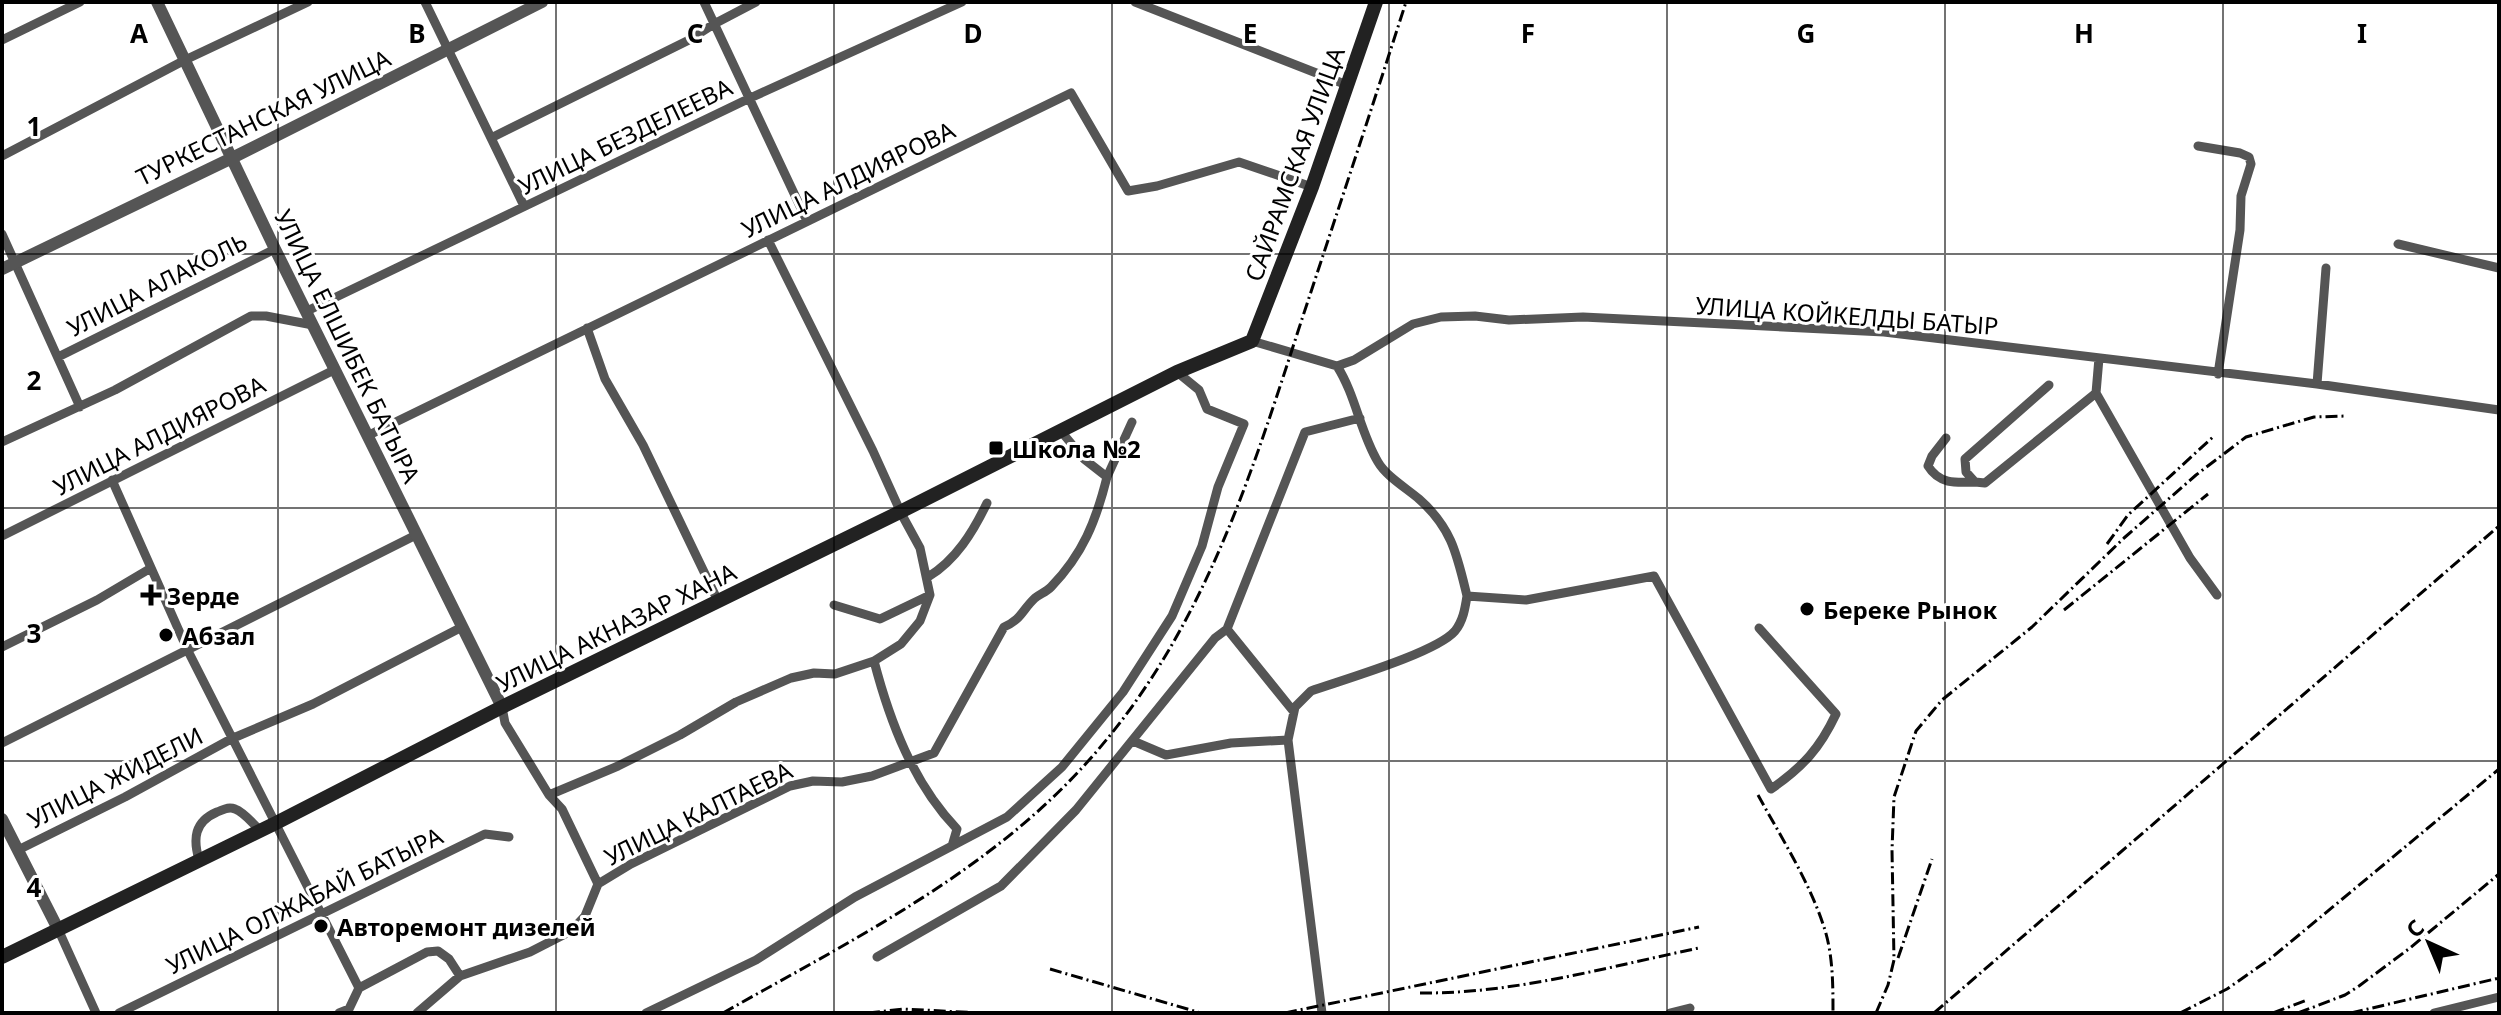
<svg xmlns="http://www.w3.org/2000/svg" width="2501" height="1015" font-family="'Noto Sans',sans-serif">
<rect width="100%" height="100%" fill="#fff"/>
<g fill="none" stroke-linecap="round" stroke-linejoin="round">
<!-- minor -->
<path stroke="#555" stroke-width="9" d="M 425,2 L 524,206
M 704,2 L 807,221
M 1135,2 L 1347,85
M 2,40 L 80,2
M 491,138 L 689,40 L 714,24 L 756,2
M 2198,146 L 2240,153 L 2249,157 L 2251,164 L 2241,196 L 2240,230 L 2218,374
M 2,156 L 185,60 L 308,2
M 2,234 L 80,407
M 2398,244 L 2499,268
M 307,311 L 748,99 L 962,2
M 587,328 L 605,379 L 643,445 L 718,601
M 1252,341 L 1337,366 L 1354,360 L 1413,324 L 1441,317 L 1475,316 L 1509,320 L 1583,317 L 1884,332 L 2317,384 L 2499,410
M 58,357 L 275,249
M 2099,358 L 2096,393 L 2190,558 L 2217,595
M 1337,366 C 1356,396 1360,432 1378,462 C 1386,476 1406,488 1419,499 C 1452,528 1457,555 1467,596 L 1526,600 L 1654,576 L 1771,789 C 1803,767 1820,748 1836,714 L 1759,628
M 2317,384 L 2326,268
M 2049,385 L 1965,459 L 1966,472 L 1975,482 L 1985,483 L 2096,393
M 367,436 L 1071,93 L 1128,191 L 1157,186 L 1239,162 L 1312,187
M 1946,438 L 1932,456 L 1928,466 C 1939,484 1955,483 1975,482
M 2,442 L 115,390 L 251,316 L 266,316 L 313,325
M 1107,477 L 1132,422
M 112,480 L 188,651 L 359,988
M 2,536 L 334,370
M 928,577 C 956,560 973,532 987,503
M 834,605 L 880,619 L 930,595
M 1227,629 L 1294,712
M 2,647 L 97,600 L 151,568
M 874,661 C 890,722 913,783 957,829 L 952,846
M 502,707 L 505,723 L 549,795 L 562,809 L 598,884
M 1133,741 L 1166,755 L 1231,743 L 1288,740
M 2,743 L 416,535
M 549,795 L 618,766 L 680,735 L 736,702 L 791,678 L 814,673 L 835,674 L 874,661 L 901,644 L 920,621 L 930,595 L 920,548 L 902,515 L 873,451 L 768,240
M 18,850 L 125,797 L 231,739 L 313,704 L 462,627
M 199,860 C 193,839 194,822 217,812 C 223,810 228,806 235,809 C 244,812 253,824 260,830
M 58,929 L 96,1013
M 877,957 L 1001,886 L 1076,810 L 1215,638 L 1227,629 L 1305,432 L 1360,418
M 119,1013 L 485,834 L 509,837
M 339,1013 L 349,1009 L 359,988 L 427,952 L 438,951 L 449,959 L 460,976 L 530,952 L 571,931 L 585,916 L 598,884 L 631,864 L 790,786 L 813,781 L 842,782 L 872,776 L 934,753 L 1004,627 C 1022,619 1022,610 1035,598 C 1040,594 1046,592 1051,587 C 1083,554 1096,521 1107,477 L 1084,459 L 1060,430
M 417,1013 L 460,976
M 646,1013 L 756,960 L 855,897 L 1007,817 L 1062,767 L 1123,692 L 1172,616 L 1202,546 L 1218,487 L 1244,424 L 1207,409 L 1199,390 L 1177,372
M 1322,1013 L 1288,740 L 1295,707 L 1311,691 C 1342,680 1436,653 1455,631 C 1463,621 1465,609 1467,596
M 1670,1013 L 1690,1008
M 2434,1013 L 2499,997"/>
<!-- tertiary -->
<path stroke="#555" stroke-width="12" d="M 157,2 L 275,249 L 502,707
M 2,269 L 232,158 L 542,2
M 2,819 L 58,929"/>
<!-- secondary -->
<path stroke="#222" stroke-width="14" d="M 2,957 L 276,823 L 502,707 L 900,512 L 1177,372 L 1252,341 L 1312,187 L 1376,2"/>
<!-- rail -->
<path stroke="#000" stroke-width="3" stroke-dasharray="12 4 2 4" stroke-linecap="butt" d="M 2107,544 L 2128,515 L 2214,436
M 2064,610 L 2208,494
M 1758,795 C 1781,837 1809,881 1824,927 C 1833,954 1833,985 1833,1013
M 1898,958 L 1932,859
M 1050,969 L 1201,1013
M 1420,993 C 1514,994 1607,967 1699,948
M 723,1013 C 852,940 990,872 1090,759 C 1203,632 1251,476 1302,319 C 1337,213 1372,108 1406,2
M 868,1013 L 903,1009 L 981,1013
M 1285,1013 L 1699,927
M 1876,1013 L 1888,985 L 1894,960 L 1892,850 L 1894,797 L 1916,731 L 1942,700 L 2032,627 L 2124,538 L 2196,475 L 2246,437 L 2314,417 L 2346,416
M 1934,1013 L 2499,526
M 2180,1013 L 2227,989 L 2270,959 L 2499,769
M 2273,1013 L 2307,1000
M 2298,1013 L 2345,995 L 2359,986 L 2410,948 L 2499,874
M 2351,1013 L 2499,978"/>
</g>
<!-- grid -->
<path fill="none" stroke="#000" stroke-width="2" stroke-opacity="0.55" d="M 278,2 L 278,1013M 556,2 L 556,1013M 834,2 L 834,1013M 1112,2 L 1112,1013M 1389,2 L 1389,1013M 1667,2 L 1667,1013M 1945,2 L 1945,1013M 2223,2 L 2223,1013M 2,254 L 2499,254M 2,508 L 2499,508M 2,761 L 2499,761"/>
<!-- markers -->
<g fill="#000" stroke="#fff" stroke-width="3">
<rect x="988" y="440" width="16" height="16" rx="4"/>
<path d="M147 583h8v8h8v8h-8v8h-8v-8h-8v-8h8z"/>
<circle cx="1807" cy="609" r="8"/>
<circle cx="166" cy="635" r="8"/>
<circle cx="321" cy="926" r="8"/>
</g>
<g text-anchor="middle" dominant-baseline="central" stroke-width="6" stroke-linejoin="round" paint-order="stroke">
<!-- street labels -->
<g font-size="24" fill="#000" stroke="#fff">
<text transform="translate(263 117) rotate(-26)">ТУРКЕСТАНСКАЯ УЛИЦА</text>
<text transform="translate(625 136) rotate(-26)">УЛИЦА БЕЗДЕЛЕЕВА</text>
<text transform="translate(1294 164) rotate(-70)">САЙРАМСКАЯ УЛИЦА</text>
<text transform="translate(848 179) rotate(-26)">УЛИЦА АЛДИЯРОВА</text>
<text transform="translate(157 284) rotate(-27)">УЛИЦА АЛАКОЛЬ</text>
<text transform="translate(1847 315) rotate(4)">УЛИЦА КОЙКЕЛДЫ БАТЫР</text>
<text transform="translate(348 346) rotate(64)">УЛИЦА ЕЛШИБЕК БАТЫРА</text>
<text transform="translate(159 435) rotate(-27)">УЛИЦА АЛДИЯРОВА</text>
<text transform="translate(616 627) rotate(-26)">УЛИЦА АКНАЗАР ХАНА</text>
<text transform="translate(115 777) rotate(-27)">УЛИЦА ЖИДЕЛИ</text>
<text transform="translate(698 813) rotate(-26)">УЛИЦА КАЛТАЕВА</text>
<text transform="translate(304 900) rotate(-26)">УЛИЦА ОЛЖАБАЙ БАТЫРА</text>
</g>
<!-- poi labels -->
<g font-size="24" font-weight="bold" fill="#000" stroke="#fff" text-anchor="start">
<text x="1012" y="448">Школа №2</text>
<text x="167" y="595">Зерде</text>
<text x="1823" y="609">Береке Рынок</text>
<text x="182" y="635">Абзал</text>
<text x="337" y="926">Авторемонт дизелей</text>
</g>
</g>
<g font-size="26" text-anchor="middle" font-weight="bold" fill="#000" stroke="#fff" stroke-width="6" stroke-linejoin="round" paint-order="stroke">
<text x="139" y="43">A</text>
<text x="417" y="43">B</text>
<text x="695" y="43">C</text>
<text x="973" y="43">D</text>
<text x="1250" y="43">E</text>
<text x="1528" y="43">F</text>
<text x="1806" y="43">G</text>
<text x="2084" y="43">H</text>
<text x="2362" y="43">I</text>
<text x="34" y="136">1</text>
<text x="34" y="390">2</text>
<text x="34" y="643">3</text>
<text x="34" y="897">4</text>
</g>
<!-- border -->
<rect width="2501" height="1015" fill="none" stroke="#000000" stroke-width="8"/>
<!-- north arrow -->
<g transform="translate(2429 943) rotate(316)" stroke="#ffffff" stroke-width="6" paint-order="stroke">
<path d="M0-6L14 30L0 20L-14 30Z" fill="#000000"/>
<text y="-12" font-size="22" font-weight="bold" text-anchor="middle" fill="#000000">С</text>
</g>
</svg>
